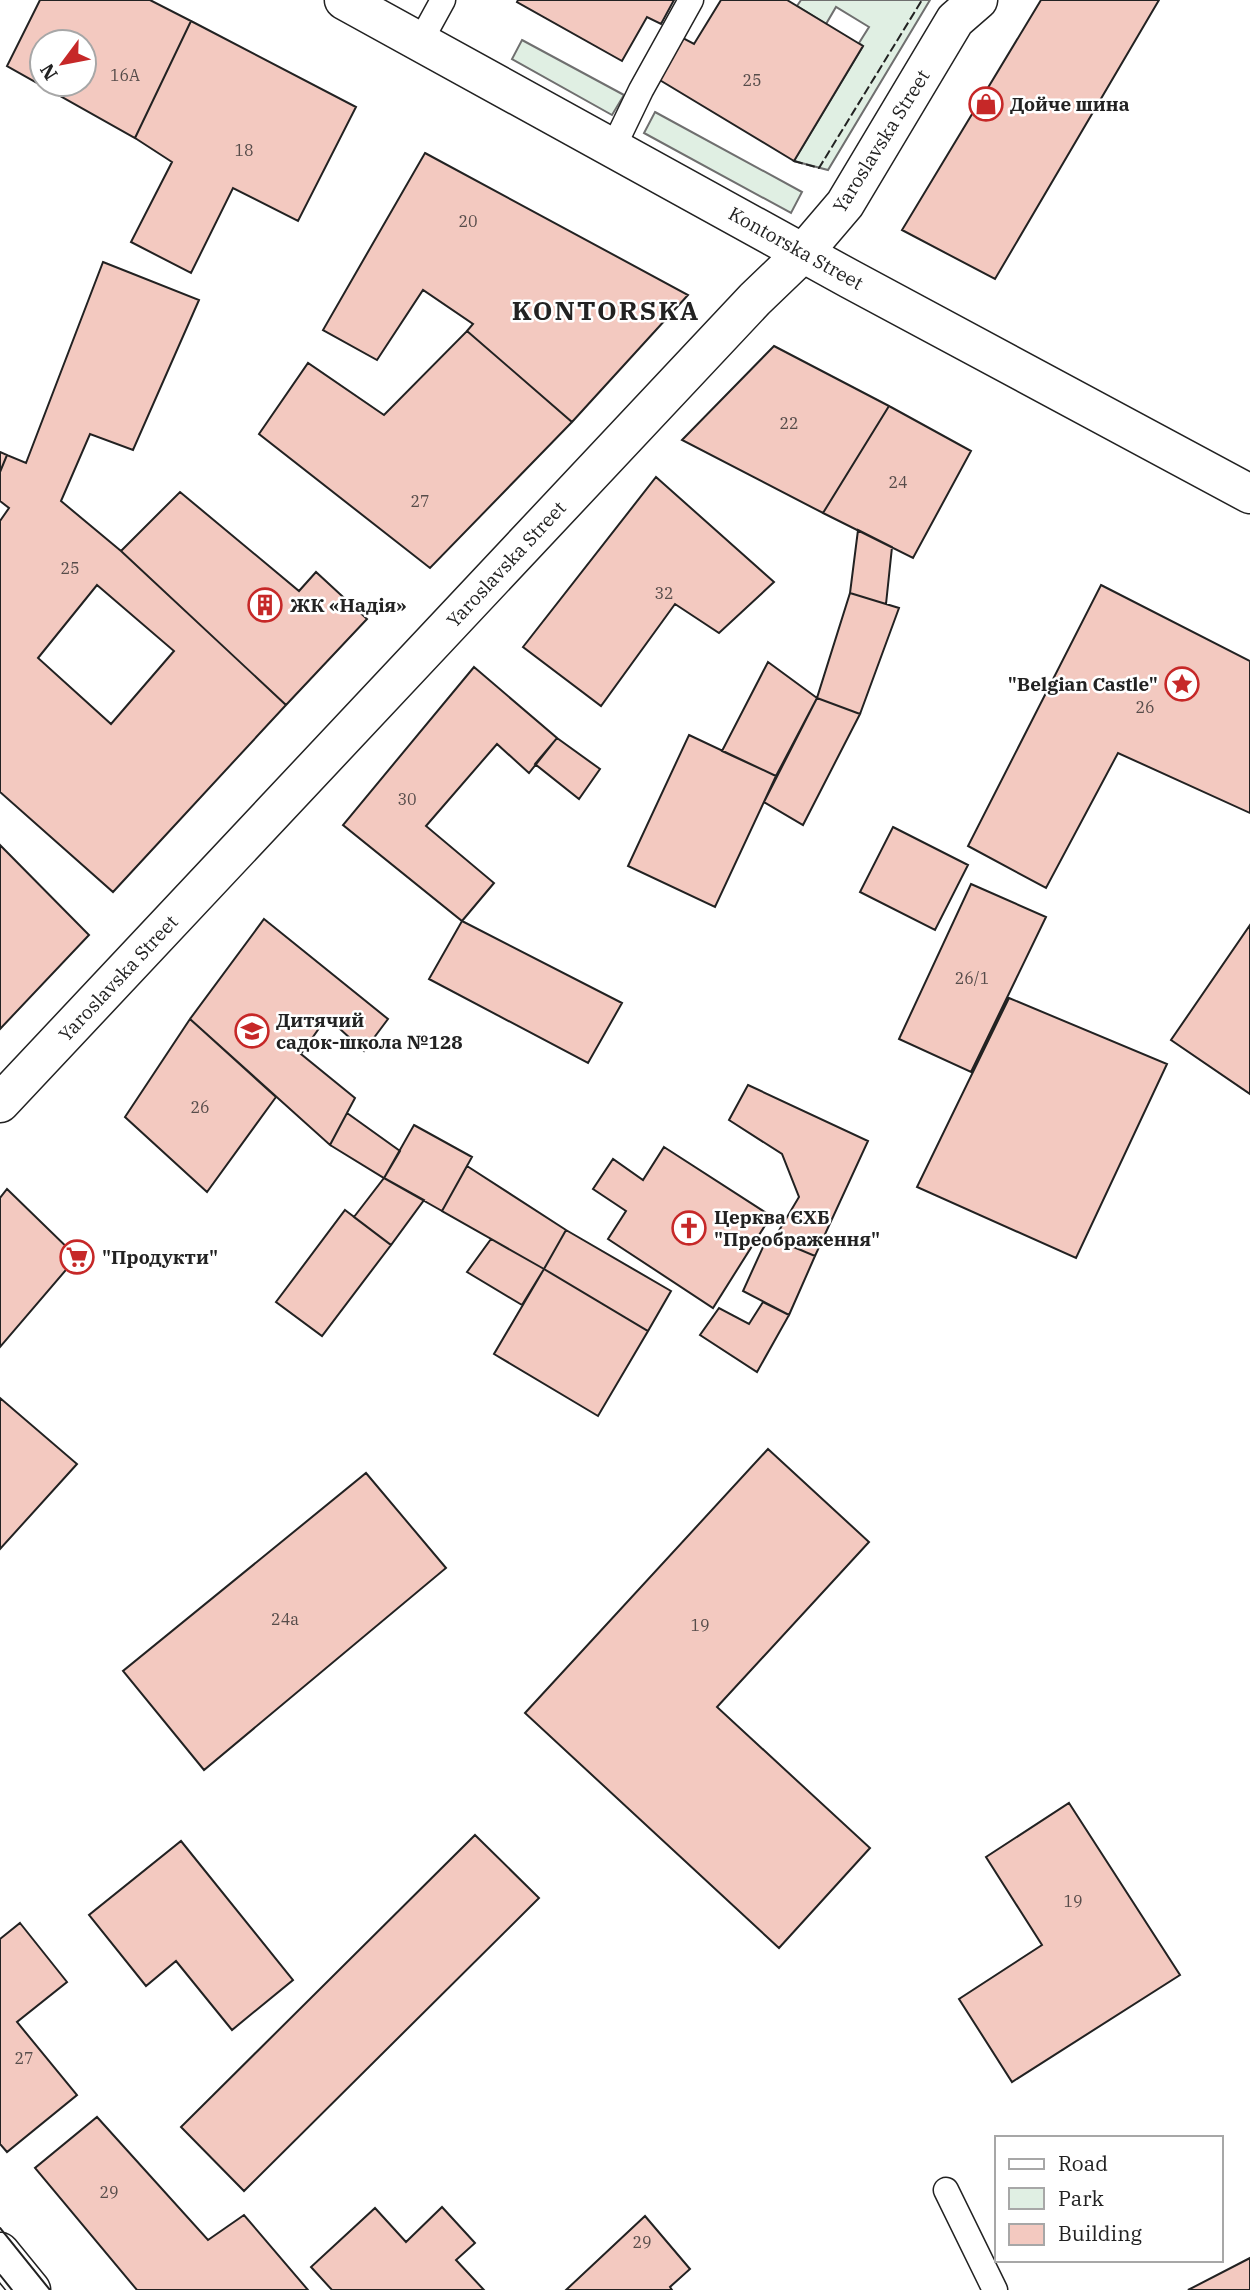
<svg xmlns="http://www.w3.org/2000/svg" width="1250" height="2290" font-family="'IBM Plex Serif',serif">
<rect width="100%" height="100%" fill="#fff"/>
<!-- green -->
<path fill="#e0efe3" stroke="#6f6f6f" stroke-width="2" d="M 801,0 L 930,0 L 828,170 L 794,161 L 863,46 L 859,43 L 869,27 L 836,7 L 826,24 L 797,6 Z
M 522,40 L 624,95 L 612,115 L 512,59 Z
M 655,112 L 802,192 L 791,213 L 644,133 Z"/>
<!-- building -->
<path fill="#f3c9c0" stroke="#222" stroke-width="2" fill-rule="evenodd" d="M 40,0 L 150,0 L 191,21 L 135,138 L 7,66 ZM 42,42 L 84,42 L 84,84 L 42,84 Z
M 518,0 L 674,0 L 661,24 L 647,17 L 622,61 L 517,2 Z
M 721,0 L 787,0 L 863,46 L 794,161 L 658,79 L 683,38 L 694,44 Z
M 1041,0 L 1159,0 L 995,279 L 902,230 Z
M 191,21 L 356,107 L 298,221 L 233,188 L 191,273 L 131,242 L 172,162 L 135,138 Z
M 425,153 L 688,295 L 572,422 L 467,331 L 473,324 L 423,290 L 377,360 L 323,330 Z
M 103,262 L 199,300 L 133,450 L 90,434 L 61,501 L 121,551 L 286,705 L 113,892 L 0,792 L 0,521 L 9,508 L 0,501 L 0,472 L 7,455 L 26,463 ZM 97,585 L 174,651 L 111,724 L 38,658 Z
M 467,331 L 572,422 L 430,568 L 259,434 L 308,363 L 384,415 Z
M 774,346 L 889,406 L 823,513 L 682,440 Z
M 889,406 L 971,451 L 913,558 L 823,513 Z
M 0,452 L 7,455 L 0,472 Z
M 656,477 L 774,582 L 719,633 L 675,604 L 601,706 L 523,647 Z
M 180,492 L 299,591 L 316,572 L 367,619 L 286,705 L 121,551 Z
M 858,530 L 892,547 L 886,604 L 850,593 Z
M 1101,585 L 1250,661 L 1250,813 L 1118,753 L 1046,888 L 968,846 Z
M 850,593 L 899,608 L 860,714 L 817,698 Z
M 768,662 L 817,698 L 776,776 L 722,751 Z
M 474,667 L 557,738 L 529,773 L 497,744 L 426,826 L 494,883 L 462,921 L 343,825 Z
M 817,698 L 860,714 L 803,825 L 764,802 Z
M 689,735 L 776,776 L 715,907 L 628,866 Z
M 557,738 L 600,769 L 579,799 L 535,764 Z
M 893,827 L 968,865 L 935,930 L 860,892 Z
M 0,845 L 89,935 L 0,1029 Z
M 971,884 L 1046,917 L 971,1072 L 899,1039 Z
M 264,919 L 388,1019 L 364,1051 L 327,1017 L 301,1054 L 355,1098 L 330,1145 L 190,1019 Z
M 462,921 L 622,1003 L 588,1063 L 429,979 Z
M 1250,925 L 1250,1094 L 1171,1040 Z
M 1009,998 L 1167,1064 L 1076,1258 L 917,1187 Z
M 190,1019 L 276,1097 L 207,1192 L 125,1117 Z
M 748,1085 L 868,1141 L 815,1256 L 774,1239 L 799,1197 L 782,1154 L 729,1120 Z
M 347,1113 L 400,1151 L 384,1178 L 330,1145 Z
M 414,1125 L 472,1157 L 442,1211 L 384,1178 Z
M 664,1147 L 771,1216 L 713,1308 L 608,1239 L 626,1211 L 593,1189 L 613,1159 L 643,1180 Z
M 467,1166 L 566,1230 L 544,1269 L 442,1211 Z
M 384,1178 L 424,1200 L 391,1245 L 354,1217 Z
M 7,1189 L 77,1257 L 0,1347 L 0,1198 Z
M 345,1210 L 391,1245 L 322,1336 L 276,1302 Z
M 566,1230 L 671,1291 L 648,1331 L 544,1269 Z
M 768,1236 L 815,1256 L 789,1315 L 743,1291 Z
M 491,1239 L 544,1269 L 522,1305 L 467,1272 Z
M 544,1269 L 648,1331 L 598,1416 L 494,1354 Z
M 763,1302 L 789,1315 L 757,1372 L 700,1335 L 719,1308 L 749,1324 Z
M 0,1398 L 77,1464 L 0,1549 Z
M 768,1449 L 869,1542 L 717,1707 L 870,1848 L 779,1948 L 525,1713 Z
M 366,1473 L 446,1568 L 204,1770 L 123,1671 Z
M 1069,1803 L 1180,1975 L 1012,2082 L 959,1999 L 1042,1945 L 986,1857 Z
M 475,1835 L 539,1898 L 244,2191 L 181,2127 Z
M 181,1841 L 293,1980 L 232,2030 L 176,1961 L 146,1986 L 89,1915 Z
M 20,1923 L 67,1982 L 17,2022 L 77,2095 L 7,2152 L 0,2144 L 0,1939 Z
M 97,2117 L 208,2240 L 244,2215 L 308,2290 L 137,2290 L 35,2168 Z
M 442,2207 L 475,2243 L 456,2260 L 484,2290 L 332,2290 L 311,2267 L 375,2208 L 406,2242 Z
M 645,2216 L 690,2269 L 670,2287 L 672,2290 L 566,2290 Z
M 1250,2258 L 1250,2290 L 1188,2290 Z"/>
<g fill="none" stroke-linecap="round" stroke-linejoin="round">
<defs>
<path id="service" d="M 420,42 L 443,0
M 613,148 L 641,90 L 691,0
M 946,2190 L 995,2290"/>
<path id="minor" d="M 344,0 L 850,279 L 1250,494
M 0,1103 L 755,299 L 804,252 L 845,204 L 955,20 L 978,0"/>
<path id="primary" d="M 0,2252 L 31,2290"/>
</defs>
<!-- service casing -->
<use href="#service" stroke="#222" stroke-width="27"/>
<!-- minor casing -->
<use href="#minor" stroke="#222" stroke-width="41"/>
<!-- primary casing -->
<use href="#primary" stroke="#222" stroke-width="41"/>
<!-- service -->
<use href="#service" stroke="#fff" stroke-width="24"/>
<!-- minor -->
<use href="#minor" stroke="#fff" stroke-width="38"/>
<!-- primary -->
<use href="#primary" stroke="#fff" stroke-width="38"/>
<!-- tram -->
<path stroke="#222" stroke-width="2" d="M 0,2228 L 50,2290
M 0,2275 L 12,2290"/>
<!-- fence -->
<path stroke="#222" stroke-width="2" stroke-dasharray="9 3.5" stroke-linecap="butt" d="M 794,161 L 819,168 L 922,0"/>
</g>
<!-- icons -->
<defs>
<symbol id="shop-ring" viewBox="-11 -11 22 22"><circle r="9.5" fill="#fff" stroke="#c62828" stroke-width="1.5"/><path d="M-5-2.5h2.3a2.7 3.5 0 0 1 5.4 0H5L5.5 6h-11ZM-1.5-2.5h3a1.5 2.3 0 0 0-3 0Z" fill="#c62828"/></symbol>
<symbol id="building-ring" viewBox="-11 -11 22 22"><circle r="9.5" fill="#fff" stroke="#c62828" stroke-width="1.5"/><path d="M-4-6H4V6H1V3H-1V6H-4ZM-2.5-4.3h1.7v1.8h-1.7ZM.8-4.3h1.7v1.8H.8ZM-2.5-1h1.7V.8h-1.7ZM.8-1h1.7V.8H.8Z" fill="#c62828"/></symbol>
<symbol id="sight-ring" viewBox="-11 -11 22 22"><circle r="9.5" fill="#fff" stroke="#c62828" stroke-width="1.5"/><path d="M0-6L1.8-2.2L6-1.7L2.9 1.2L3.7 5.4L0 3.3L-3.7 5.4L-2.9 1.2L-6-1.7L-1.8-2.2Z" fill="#c62828"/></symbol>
<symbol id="school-ring" viewBox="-11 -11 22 22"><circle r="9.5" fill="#fff" stroke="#c62828" stroke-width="1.5"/><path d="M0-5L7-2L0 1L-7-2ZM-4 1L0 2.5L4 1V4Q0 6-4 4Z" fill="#c62828"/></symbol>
<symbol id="church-ring" viewBox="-11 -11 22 22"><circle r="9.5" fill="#fff" stroke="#c62828" stroke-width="1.5"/><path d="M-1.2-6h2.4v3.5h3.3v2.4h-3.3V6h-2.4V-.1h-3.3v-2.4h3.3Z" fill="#c62828"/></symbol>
<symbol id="supermarket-ring" viewBox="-11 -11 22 22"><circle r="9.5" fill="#fff" stroke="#c62828" stroke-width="1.5"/><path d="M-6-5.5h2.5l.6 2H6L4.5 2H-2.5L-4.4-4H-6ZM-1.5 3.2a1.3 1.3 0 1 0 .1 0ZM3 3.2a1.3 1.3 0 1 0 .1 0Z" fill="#c62828"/></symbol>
</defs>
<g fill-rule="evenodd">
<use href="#shop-ring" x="967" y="85" width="38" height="38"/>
<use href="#building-ring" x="246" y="586" width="38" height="38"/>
<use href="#sight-ring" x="1163" y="665" width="38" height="38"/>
<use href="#school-ring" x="233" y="1012" width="38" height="38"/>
<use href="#church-ring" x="670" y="1209" width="38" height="38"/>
<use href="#supermarket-ring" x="58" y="1238" width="38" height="38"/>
</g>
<g text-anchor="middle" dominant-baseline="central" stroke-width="5" stroke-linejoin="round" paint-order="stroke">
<!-- number labels -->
<g font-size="16" fill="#564c4a">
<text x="125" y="75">16А</text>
<text x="752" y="80">25</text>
<text x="244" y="150">18</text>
<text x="468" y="221">20</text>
<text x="789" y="423">22</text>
<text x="898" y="482">24</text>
<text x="420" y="501">27</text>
<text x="70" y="568">25</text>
<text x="664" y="593">32</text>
<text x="1145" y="707">26</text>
<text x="407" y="799">30</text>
<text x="972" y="978">26/1</text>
<text x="200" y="1107">26</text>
<text x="285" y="1619">24а</text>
<text x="700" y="1625">19</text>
<text x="1073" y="1901">19</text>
<text x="24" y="2058">27</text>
<text x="109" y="2192">29</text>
<text x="642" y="2242">29</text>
</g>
<!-- poi labels -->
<g font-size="19" font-weight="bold" fill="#222" stroke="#fff" text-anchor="start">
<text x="1010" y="104">Дойче шина</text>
<text x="290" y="605">ЖК «Надія»</text>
<text x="1158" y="684" text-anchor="end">"Belgian Castle"</text>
<text x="276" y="1020">Дитячий<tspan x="276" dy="22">садок-школа №128</tspan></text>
<text x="714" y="1217">Церква ЄХБ<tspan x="714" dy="22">"Преображення"</tspan></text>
<text x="102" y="1257">"Продукти"</text>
</g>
<!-- street labels -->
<g font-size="19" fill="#222" stroke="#fff">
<text transform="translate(881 141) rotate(-58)">Yaroslavska Street</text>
<text transform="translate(796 248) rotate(29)">Kontorska Street</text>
<text transform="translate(506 564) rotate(-47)">Yaroslavska Street</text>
<text transform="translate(118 978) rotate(-47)">Yaroslavska Street</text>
</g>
<!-- district labels -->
<g font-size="26" font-weight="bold" letter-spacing="2" fill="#222" stroke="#fff">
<text x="606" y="310">KONTORSKA</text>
</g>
</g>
<!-- legend -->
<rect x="995" y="2136" width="228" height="126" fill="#ffffff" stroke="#a7a7a7" stroke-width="2"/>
<rect x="1009" y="2159" width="35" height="10" fill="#ffffff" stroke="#a7a7a7" stroke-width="2"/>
<text x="1058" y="2171" font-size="21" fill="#222222">Road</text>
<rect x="1009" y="2188" width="35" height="21" fill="#e0efe3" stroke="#a7a7a7" stroke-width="2"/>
<text x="1058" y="2206" font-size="21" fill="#222222">Park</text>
<rect x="1009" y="2224" width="35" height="21" fill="#f3c9c0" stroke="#a7a7a7" stroke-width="2"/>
<text x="1058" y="2241" font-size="21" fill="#222222">Building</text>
<!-- north arrow -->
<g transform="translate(63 63) rotate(238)"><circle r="33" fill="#ffffff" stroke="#a7a7a7" stroke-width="2"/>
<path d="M0-5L12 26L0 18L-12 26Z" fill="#c62828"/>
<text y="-10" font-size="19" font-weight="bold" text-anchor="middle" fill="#222222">N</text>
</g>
</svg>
